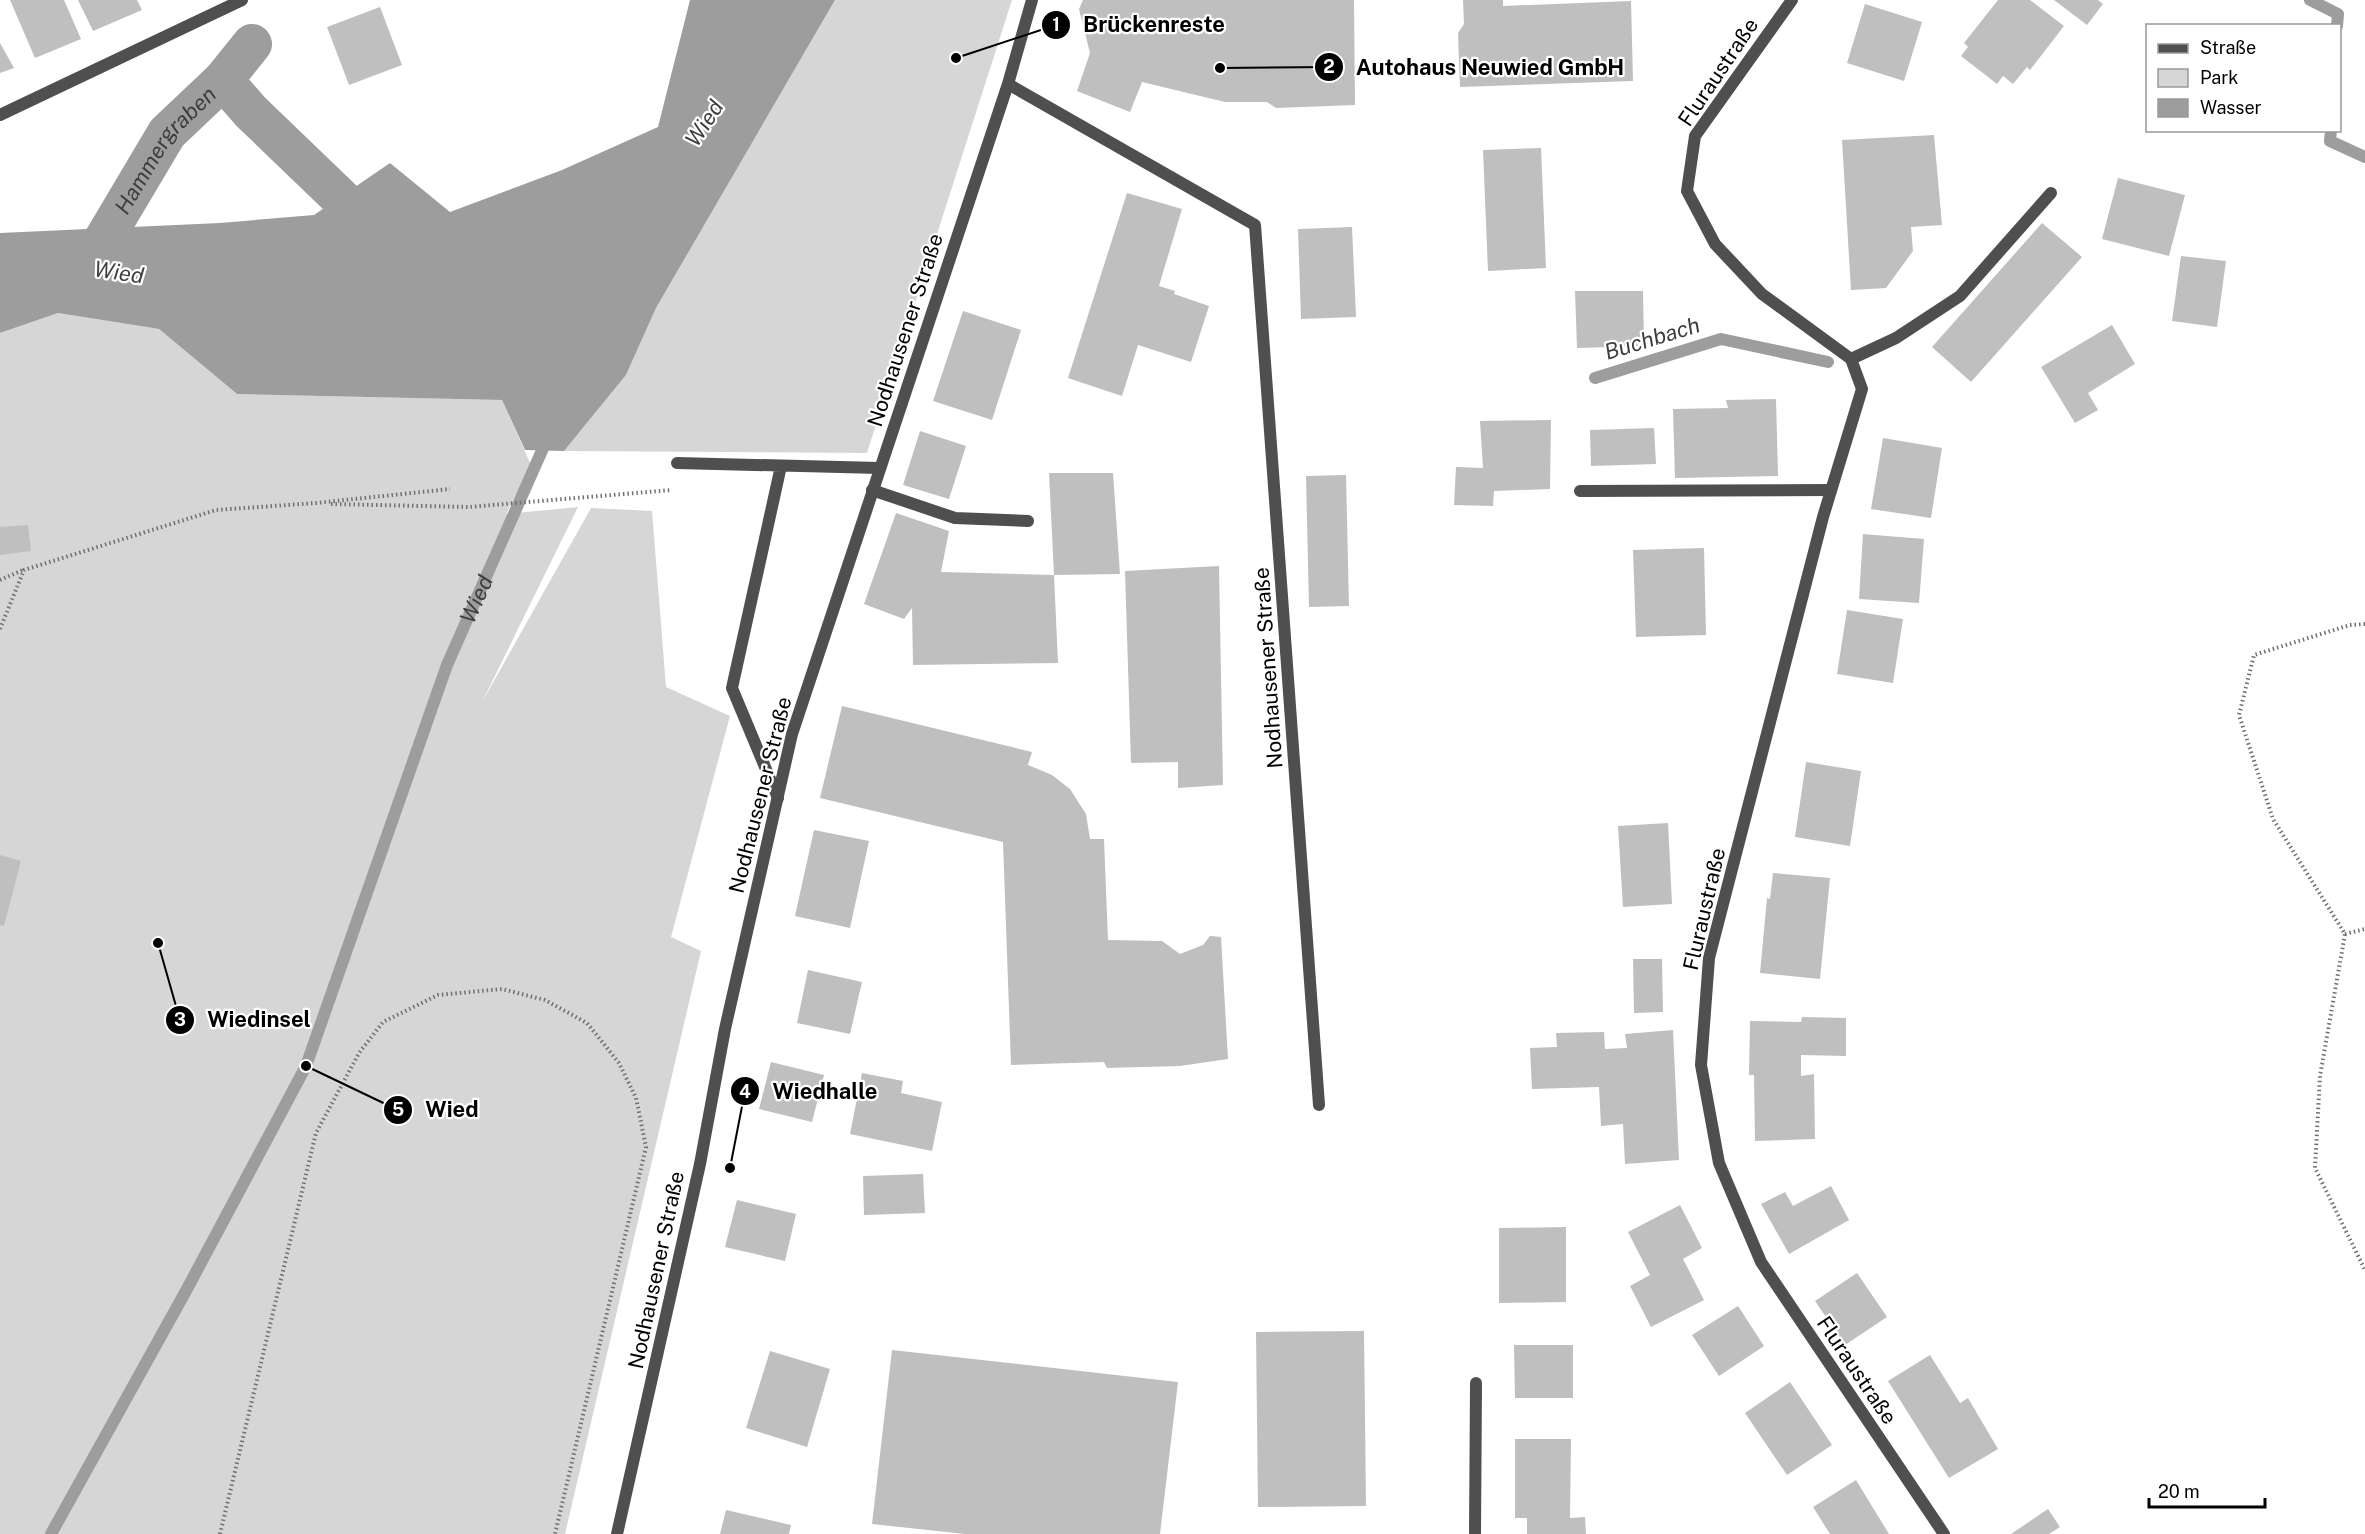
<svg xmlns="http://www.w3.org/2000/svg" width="2365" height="1534" font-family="'Public Sans',sans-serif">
<rect width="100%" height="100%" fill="#fff"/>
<!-- green -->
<path fill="#d6d6d6" d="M 835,0 L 1012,0 L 867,453 L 564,451 L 626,375 L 656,308 Z
M 58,313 L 159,329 L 237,394 L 502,400 L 531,465 L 506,514 L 578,507 L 482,702 L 591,508 L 652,511 L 666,687 L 730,716 L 671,937 L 701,951 L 565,1534 L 0,1534 L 0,333 Z"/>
<!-- water -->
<path fill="#9d9d9d" d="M 690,0 L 835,0 L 656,308 L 626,375 L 564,451 L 525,450 L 502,400 L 237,394 L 159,329 L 58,313 L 0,333 L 0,233 L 220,223 L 314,215 L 390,163 L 450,212 L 562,170 L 658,127 Z"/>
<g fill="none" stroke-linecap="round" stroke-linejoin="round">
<!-- stream -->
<g stroke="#9d9d9d" stroke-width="12">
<path d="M 2310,0 L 2338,14 L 2337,26"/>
<path d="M 2331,130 L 2330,141 L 2365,157"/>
<path d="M 1595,378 L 1721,339 L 1828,362"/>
<path id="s1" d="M 51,1534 L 187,1289 L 306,1066 L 447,665 L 548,437"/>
</g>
<!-- canal -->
<g stroke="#9d9d9d" stroke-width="40">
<path d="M 223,80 L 251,112 L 380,236"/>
<path id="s2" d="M 88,266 L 167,133 L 223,80 L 252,44"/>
</g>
</g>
<!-- building -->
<path fill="#bfbfbf" d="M 10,0 L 64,0 L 81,39 L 35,58 Z
M 78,0 L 137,0 L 142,10 L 93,31 Z
M 1083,0 L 1354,0 L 1355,105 L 1276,108 L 1267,102 L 1225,102 L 1142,82 L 1130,112 L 1077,91 L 1090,53 L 1079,9 Z
M 1463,0 L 1503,0 L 1503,6 L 1631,1 L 1633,81 L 1460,87 L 1458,33 L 1464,24 Z
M 1998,0 L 2030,0 L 2064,26 L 2030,70 L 2027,67 L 2013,84 L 2003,76 L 1997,84 L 1961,56 L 1968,47 L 1964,43 Z
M 2054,0 L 2098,0 L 2103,4 L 2087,25 Z
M 1865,4 L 1922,22 L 1904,81 L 1847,63 Z
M 380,7 L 402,65 L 349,85 L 327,27 Z
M 0,43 L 14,68 L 0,73 Z
M 1934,135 L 1942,225 L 1911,227 L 1913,251 L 1886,288 L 1851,290 L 1842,140 Z
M 1541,148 L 1546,268 L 1488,271 L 1483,150 Z
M 2118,178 L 2185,195 L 2169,256 L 2102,239 Z
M 1127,193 L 1182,209 L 1159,286 L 1175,291 L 1174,294 L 1209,306 L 1191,362 L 1138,345 L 1122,396 L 1068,378 Z
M 2042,223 L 2082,257 L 1971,382 L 1932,347 Z
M 1352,227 L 1356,317 L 1301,319 L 1298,229 Z
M 2181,256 L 2226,261 L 2217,327 L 2172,321 Z
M 1575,291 L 1643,291 L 1644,346 L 1577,348 Z
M 963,311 L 1021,330 L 992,420 L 933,401 Z
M 2112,325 L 2135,364 L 2088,393 L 2098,410 L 2075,423 L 2041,367 Z
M 1776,399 L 1778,476 L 1675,478 L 1673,409 L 1728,408 L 1726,400 Z
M 1551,420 L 1550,489 L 1494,491 L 1493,506 L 1454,505 L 1456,467 L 1483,468 L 1480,421 Z
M 1654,428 L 1656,464 L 1591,466 L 1590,430 Z
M 920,431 L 966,446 L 949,499 L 903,485 Z
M 1883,438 L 1942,448 L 1931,518 L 1871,509 Z
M 1049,473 L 1113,473 L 1120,574 L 1054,575 Z
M 1346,475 L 1349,606 L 1309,607 L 1306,476 Z
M 896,513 L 949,531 L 941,572 L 1054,575 L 1058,663 L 913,665 L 912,608 L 904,619 L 864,604 Z
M 28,525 L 31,551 L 0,555 L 0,527 Z
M 1863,534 L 1924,539 L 1919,603 L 1859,599 Z
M 1704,548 L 1706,635 L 1636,637 L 1633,550 Z
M 1219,566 L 1223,785 L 1178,788 L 1178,762 L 1131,763 L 1125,571 Z
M 1847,610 L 1903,619 L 1893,683 L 1837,674 Z
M 842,706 L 1032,752 L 1028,765 L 1052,775 L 1070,789 L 1086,814 L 1090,839 L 1104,839 L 1108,940 L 1162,941 L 1180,954 L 1203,945 L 1210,936 L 1221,937 L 1228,1059 L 1180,1066 L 1107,1068 L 1104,1062 L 1011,1065 L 1003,842 L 820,798 Z
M 1806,762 L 1861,771 L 1850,846 L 1795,837 Z
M 1668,823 L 1672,904 L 1623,907 L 1618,826 Z
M 814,830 L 869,841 L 850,928 L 795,916 Z
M 0,855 L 21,861 L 4,926 L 0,925 Z
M 1773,873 L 1830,878 L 1820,979 L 1760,973 L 1767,898 L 1770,899 Z
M 1633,959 L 1662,959 L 1663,1012 L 1634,1013 Z
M 808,970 L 862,982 L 850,1034 L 797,1023 Z
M 1802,1017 L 1846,1018 L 1846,1056 L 1801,1055 L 1801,1076 L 1814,1074 L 1815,1139 L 1755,1141 L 1754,1075 L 1749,1075 L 1750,1021 L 1801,1022 Z
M 1673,1030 L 1679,1160 L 1625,1164 L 1623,1124 L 1601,1126 L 1599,1087 L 1532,1089 L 1530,1048 L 1557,1047 L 1556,1033 L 1604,1032 L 1605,1049 L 1627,1048 L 1625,1034 Z
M 771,1062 L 824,1075 L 812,1122 L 759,1109 Z
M 862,1073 L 903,1081 L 901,1093 L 942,1102 L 932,1151 L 850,1134 Z
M 923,1174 L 925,1213 L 864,1215 L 863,1176 Z
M 1831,1186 L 1849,1220 L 1789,1254 L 1761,1204 L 1785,1192 L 1793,1206 Z
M 737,1200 L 796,1214 L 785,1261 L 725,1247 Z
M 1680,1205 L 1702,1248 L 1683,1259 L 1704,1300 L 1651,1327 L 1630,1286 L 1650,1275 L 1628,1232 Z
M 1566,1227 L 1566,1302 L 1499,1303 L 1499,1228 Z
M 1857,1273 L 1887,1317 L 1845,1345 L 1815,1301 Z
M 1738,1306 L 1764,1346 L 1719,1376 L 1692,1335 Z
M 1364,1331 L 1366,1506 L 1258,1507 L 1256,1332 Z
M 1514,1345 L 1573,1345 L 1573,1398 L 1515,1398 Z
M 892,1350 L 1178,1382 L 1160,1534 L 965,1534 L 872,1524 Z
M 770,1351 L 830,1369 L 807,1447 L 746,1428 Z
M 1930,1355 L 1960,1403 L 1968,1398 L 1998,1449 L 1949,1478 L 1888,1381 Z
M 1790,1382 L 1832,1445 L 1787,1475 L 1745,1413 Z
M 1515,1439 L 1571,1439 L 1570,1518 L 1585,1517 L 1586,1534 L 1527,1534 L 1527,1518 L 1515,1518 Z
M 1856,1480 L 1889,1534 L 1830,1534 L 1813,1507 Z
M 2048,1509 L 2060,1527 L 2049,1534 L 2011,1534 Z
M 726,1510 L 791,1525 L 789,1534 L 720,1534 Z"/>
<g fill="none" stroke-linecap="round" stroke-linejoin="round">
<!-- path -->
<path stroke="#717171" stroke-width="4" stroke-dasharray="1.5 3" stroke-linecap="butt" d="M 331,504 L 469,507 L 671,490
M 0,580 L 23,570
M 2365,624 L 2350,625 L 2254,655 L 2239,715 L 2273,819 L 2345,934 L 2320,1076 L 2315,1168 L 2365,1270
M 0,629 L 24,570 L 216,510 L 316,503 L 450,489
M 2345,934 L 2365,929
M 220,1534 L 316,1133 L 359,1053 L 383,1022 L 438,995 L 502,989 L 545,1000 L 587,1023 L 619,1063 L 636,1098 L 646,1147 L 555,1534"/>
<!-- service -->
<path stroke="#4f4f4f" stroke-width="12" d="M 1851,359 L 1896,338 L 1960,296 L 2051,193
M 677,463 L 879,468
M 872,490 L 955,518 L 1028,521
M 1580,491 L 1831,490
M 778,798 L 732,688 L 781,466"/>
<!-- minor -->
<path stroke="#4f4f4f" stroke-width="12" d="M 1792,0 L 1695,136 L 1687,191 L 1715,244 L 1762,294 L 1851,359 L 1862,389 L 1823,517 L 1709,958 L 1701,1065 L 1719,1163 L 1761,1262 L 1944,1534
M 1008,84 L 1255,225 L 1319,1105
M 0,115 L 242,0
M 617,1534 L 700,1164 L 725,1029 L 792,734 L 1008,84 L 1032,0
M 1475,1534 L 1476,1383"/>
</g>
<g text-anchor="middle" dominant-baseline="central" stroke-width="4.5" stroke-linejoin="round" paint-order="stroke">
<!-- street labels -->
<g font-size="21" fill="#000" stroke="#fff">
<text transform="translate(1718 72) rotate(-56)">Fluraustraße</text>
<text transform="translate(905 330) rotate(-72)">Nodhausener Straße</text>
<text transform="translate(1268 668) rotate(-94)">Nodhausener Straße</text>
<text transform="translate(760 795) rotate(-76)">Nodhausener Straße</text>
<text transform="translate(1704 909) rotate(-77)">Fluraustraße</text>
<text transform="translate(656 1270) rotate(-78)">Nodhausener Straße</text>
<text transform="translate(1857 1370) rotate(56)">Fluraustraße</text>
</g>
<!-- water labels -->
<g font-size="22" font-style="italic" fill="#3e3e3e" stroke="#fff">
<text transform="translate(704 123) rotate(-57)">Wied</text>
<text stroke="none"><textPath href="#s2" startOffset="140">Hammergraben</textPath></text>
<text transform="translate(119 272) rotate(9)">Wied</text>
<text transform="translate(1652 338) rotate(-17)">Buchbach</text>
<text stroke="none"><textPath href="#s1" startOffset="1030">Wied</textPath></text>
</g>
</g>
<!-- callouts -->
<path fill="none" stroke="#000" stroke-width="2" d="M956 58L1056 25M1220 68L1329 67M158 943L180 1020M730 1168L745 1091M306 1066L398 1110"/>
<g fill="#000" stroke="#fff" stroke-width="2">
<circle cx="956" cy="58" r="6"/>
<circle cx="1220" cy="68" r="6"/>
<circle cx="158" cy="943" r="6"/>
<circle cx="730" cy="1168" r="6"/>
<circle cx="306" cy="1066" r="6"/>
<circle cx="1056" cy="25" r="15"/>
<circle cx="1329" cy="67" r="15"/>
<circle cx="180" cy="1020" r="15"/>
<circle cx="745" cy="1091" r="15"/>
<circle cx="398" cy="1110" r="15"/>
</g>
<g font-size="18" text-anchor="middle" font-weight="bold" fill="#fff">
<text x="1056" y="31">1</text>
<text x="1329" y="73">2</text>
<text x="180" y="1026">3</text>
<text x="745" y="1098">4</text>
<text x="398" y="1116">5</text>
</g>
<g font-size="22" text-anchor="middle" font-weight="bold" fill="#000" stroke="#fff" stroke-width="4.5" stroke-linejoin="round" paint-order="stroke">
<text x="1154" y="32">Brückenreste</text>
<text x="1490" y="75">Autohaus Neuwied GmbH</text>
<text x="259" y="1027">Wiedinsel</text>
<text x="825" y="1099">Wiedhalle</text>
<text x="452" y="1117">Wied</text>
</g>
<!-- legend -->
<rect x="2146" y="24" width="195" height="108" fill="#ffffff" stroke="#999999" stroke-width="1.5"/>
<rect x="2158" y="44" width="30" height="9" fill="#4f4f4f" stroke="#999999" stroke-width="1.5"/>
<text x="2200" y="54" font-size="18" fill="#000000">Straße</text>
<rect x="2158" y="69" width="30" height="18" fill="#d6d6d6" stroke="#999999" stroke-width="1.5"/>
<text x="2200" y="84" font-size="18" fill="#000000">Park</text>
<rect x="2158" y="99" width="30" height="18" fill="#9d9d9d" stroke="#999999" stroke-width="1.5"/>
<text x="2200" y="114" font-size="18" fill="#000000">Wasser</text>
<!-- scale -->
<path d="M2149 1498v9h116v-9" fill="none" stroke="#000000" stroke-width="3"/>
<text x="2158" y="1498" font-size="18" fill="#000000" stroke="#ffffff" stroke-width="4.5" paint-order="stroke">20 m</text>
</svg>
